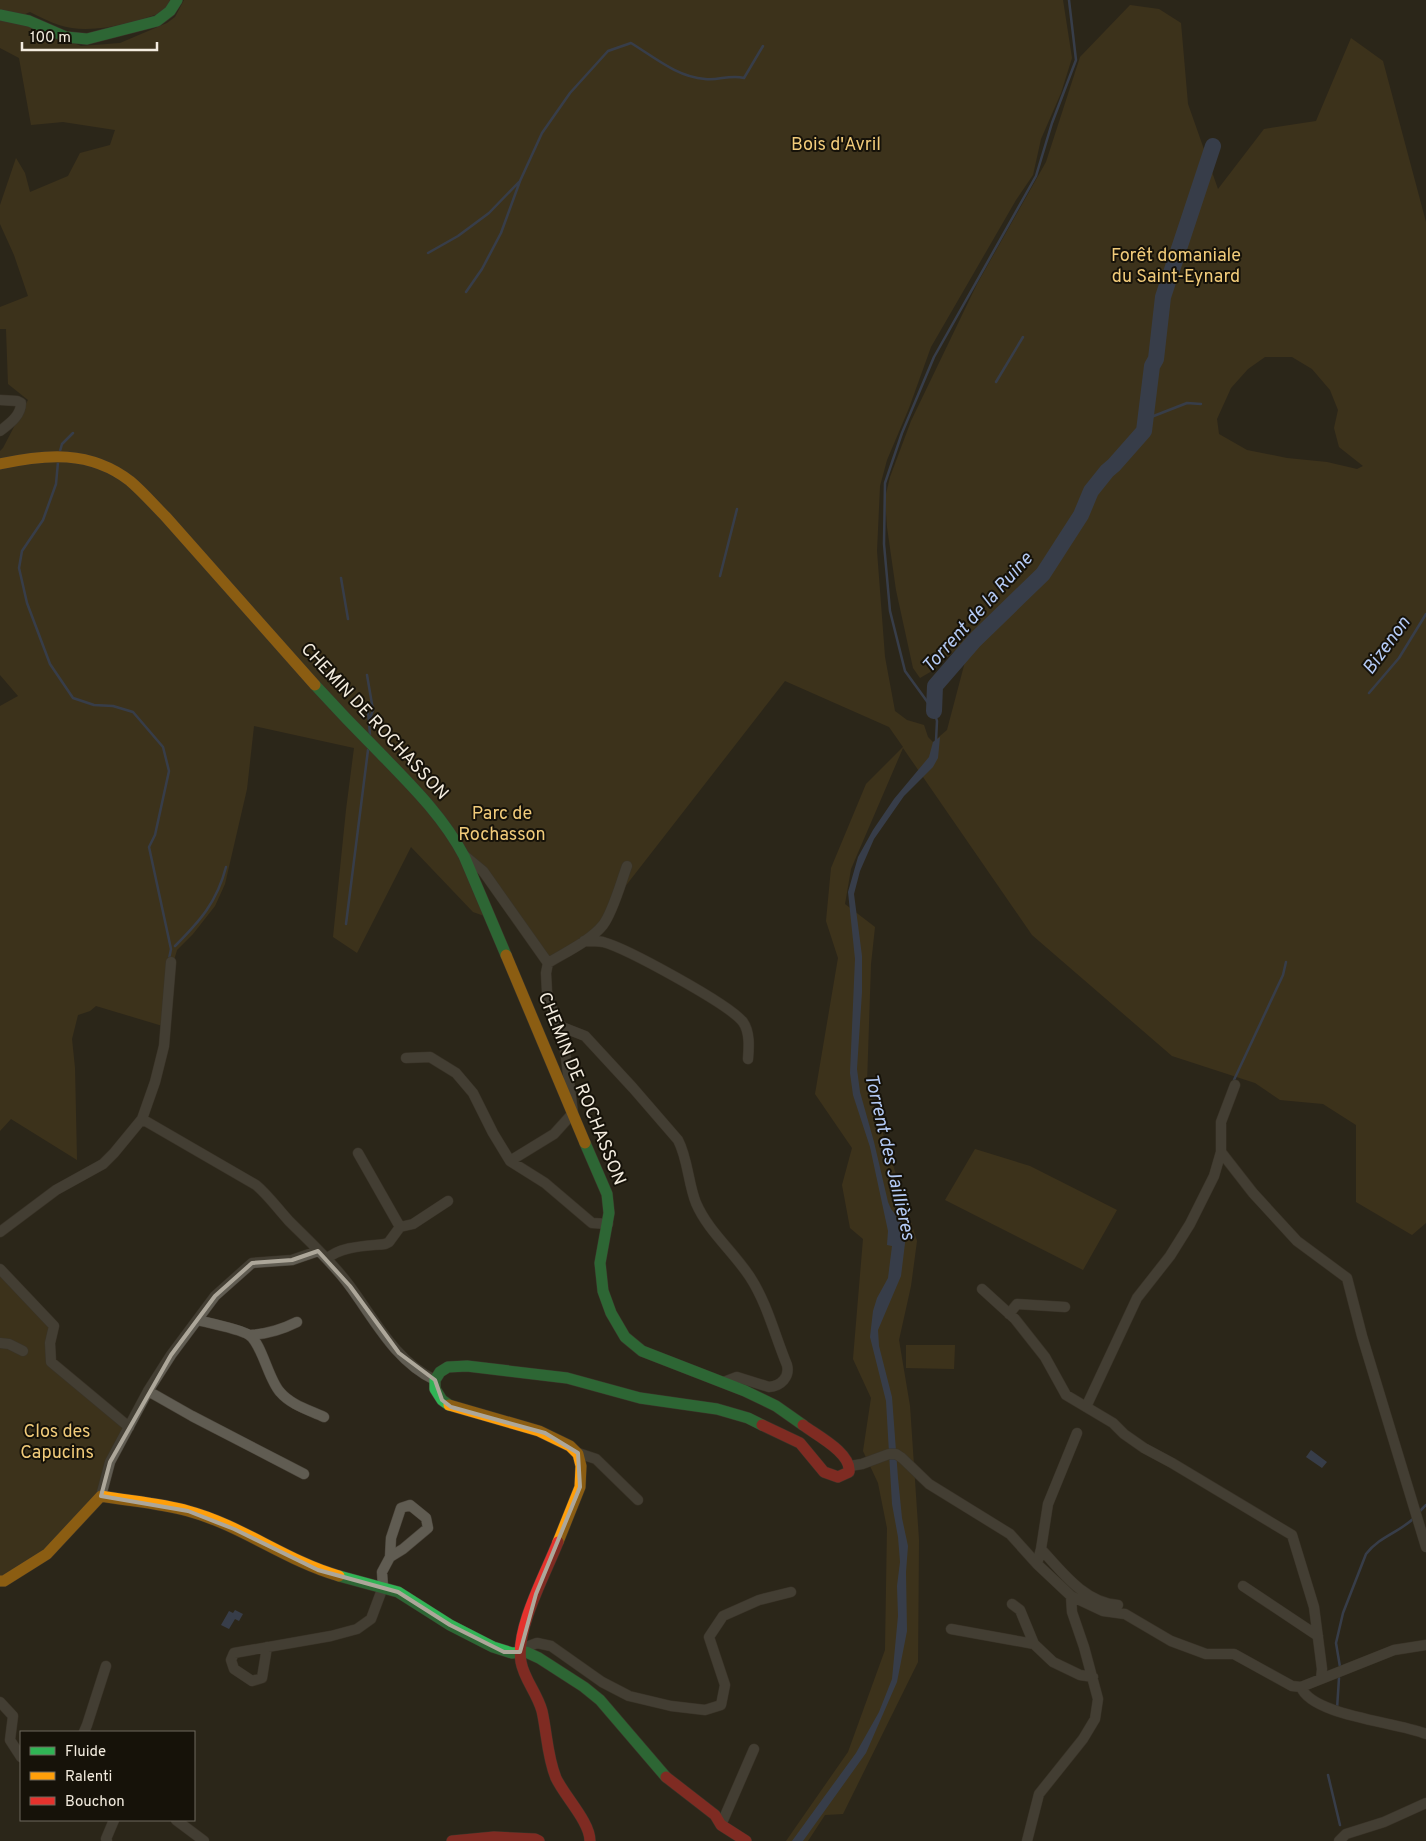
<svg xmlns="http://www.w3.org/2000/svg" width="1426" height="1841" font-family="Overpass,sans-serif">
<rect width="100%" height="100%" fill="#2c261a"/>
<!-- green -->
<path fill="#51411d" fill-rule="evenodd" d="M 0,0 L 170,0 L 164,12 C 134,22 91,36 59,25 C 50,22 40,17 30,12 L 13,19 L 26,22 L 81,46 L 120,43 L 167,23 L 175,17 L 184,0 L 1063,0 L 1072,58 L 1061,93 L 1041,139 L 1033,175 L 1016,200 L 931,347 L 909,408 L 887,460 L 880,486 L 877,551 L 885,657 L 895,711 L 907,720 L 924,725 L 928,737 L 933,742 L 947,730 L 966,658 L 981,640 L 959,647 L 932,671 L 920,678 L 913,668 L 896,590 L 887,527 L 885,498 L 890,477 L 911,421 L 977,284 L 1046,162 L 1080,57 L 1130,5 L 1159,9 L 1181,23 L 1188,104 L 1218,189 L 1264,129 L 1316,121 L 1351,38 L 1383,61 L 1426,222 L 1426,1223 L 1412,1235 L 1356,1202 L 1356,1125 L 1323,1104 L 1280,1100 L 1255,1083 L 1172,1056 L 1032,935 L 903,748 L 851,869 L 845,904 L 875,927 L 871,964 L 867,1083 L 917,1241 L 911,1286 L 899,1340 L 910,1406 L 919,1540 L 918,1662 L 843,1814 L 825,1815 L 808,1841 L 786,1841 L 848,1752 L 885,1650 L 887,1528 L 878,1483 L 863,1451 L 871,1398 L 853,1359 L 863,1239 L 850,1228 L 842,1185 L 852,1148 L 815,1094 L 838,958 L 826,921 L 831,868 L 866,784 L 903,747 L 889,727 L 785,681 L 617,897 L 608,918 L 548,963 L 465,857 L 490,918 L 473,912 L 411,847 L 357,953 L 333,937 L 346,810 L 354,748 L 254,726 L 247,789 L 225,884 L 215,906 L 193,934 L 177,950 L 171,971 L 166,1027 L 96,1006 L 90,1011 L 78,1015 L 72,1039 L 75,1068 L 77,1160 L 11,1119 L 0,1131 L 0,706 L 18,696 L 0,675 L 0,451 L 3,448 L 28,400 L 8,384 L 6,329 L 0,329 L 0,307 L 28,296 L 14,255 L 0,224 L 0,205 L 16,158 L 25,173 L 30,192 L 68,176 L 80,153 L 110,145 L 115,130 L 63,122 L 31,125 L 19,58 L 0,48 ZM 1265,357 L 1292,357 L 1312,369 L 1330,390 L 1338,410 L 1334,428 L 1339,447 L 1363,466 L 1357,469 L 1327,462 L 1287,458 L 1247,450 L 1219,434 L 1217,419 L 1231,388 L 1248,369 Z
M 975,1149 L 1030,1166 L 1117,1210 L 1083,1270 L 945,1200 Z
M 0,1269 L 54,1326 L 51,1362 L 129,1427 L 101,1496 L 65,1536 L 0,1581 Z
M 906,1345 L 955,1345 L 954,1369 L 906,1368 Z"/>
<!-- water -->
<path fill="#465a83" d="M 940,737 L 938,758 L 933,767 L 904,796 L 874,839 L 860,871 L 854,894 L 862,956 L 862,992 L 857,1069 L 860,1092 L 874,1142 L 888,1202 L 891,1209 L 903,1224 L 906,1235 L 901,1276 L 878,1330 L 879,1346 L 892,1397 L 898,1478 L 902,1518 L 908,1546 L 906,1572 L 907,1631 L 897,1682 L 866,1753 L 803,1841 L 792,1841 L 856,1753 L 879,1712 L 892,1679 L 898,1616 L 897,1586 L 900,1562 L 898,1537 L 892,1504 L 886,1401 L 870,1337 L 873,1311 L 877,1298 L 888,1278 L 892,1246 L 887,1245 L 888,1231 L 870,1147 L 853,1095 L 850,1073 L 855,959 L 848,892 L 858,857 L 873,830 L 894,799 L 929,757 L 933,742 Z
M 1311,1450 L 1327,1462 L 1322,1468 L 1306,1457 Z
M 235,1610 L 243,1614 L 239,1621 L 235,1619 L 229,1629 L 221,1625 L 229,1611 L 233,1613 Z"/>
<g fill="none" stroke-linecap="round" stroke-linejoin="round">
<!-- stream -->
<path stroke="#465a83" stroke-width="2.5" d="M 428,253 L 458,236 L 489,213 L 519,182
M 466,292 L 482,269 L 501,233 L 520,181 L 542,133 L 570,93 L 608,51 L 631,43 C 654,57 677,77 705,79 C 718,81 730,74 744,78 L 763,46
M 996,382 L 1023,337
M 1146,419 L 1187,403 L 1201,404
M 60,451 L 62,444 L 73,433
M 58,462 L 56,484 L 43,520 L 22,551 L 19,568 L 27,603 L 50,664 L 73,698 L 94,705 L 113,706 L 133,712 L 163,747 L 169,771 L 155,835 L 149,847 L 171,949 L 169,959
M 720,576 L 737,509
M 341,578 L 348,619
M 367,675 L 373,710 L 369,721
M 1369,693 L 1399,658 L 1426,614
M 368,711 L 370,735
M 936,741 L 937,721 L 934,711 L 905,671 L 890,611 L 884,544 L 885,483 L 902,433 L 934,357 L 1036,176 L 1052,123 L 1076,60 L 1069,0
M 346,924 L 368,750
M 175,946 C 200,921 217,902 226,867
M 1233,1082 L 1283,975 L 1286,962
M 1420,1511 L 1426,1505
M 1340,1667 L 1336,1643 L 1343,1613 L 1366,1554 C 1380,1536 1400,1532 1414,1518
M 1337,1709 L 1339,1678
M 1328,1775 L 1340,1825"/>
<!-- river -->
<path stroke="#465a83" stroke-width="16" d="M 934,711 L 935,686 L 974,641 L 1043,574 L 1081,515 L 1091,491 L 1107,471 L 1114,465 L 1144,431 L 1152,366 L 1156,359 L 1163,297 L 1213,146"/>
<defs>
<path id="street" d="M 0,400 L 17,401 L 21,403 C 21,416 9,424 0,431
M 465,856 L 483,871 L 548,963 L 546,973 L 547,992 L 554,1014 L 562,1027 L 585,1036 L 633,1088 L 678,1140 C 688,1159 688,1183 696,1203 C 708,1231 733,1251 750,1277 C 767,1303 775,1336 787,1365 C 790,1377 781,1386 769,1387 L 737,1377 L 724,1382
M 584,941 C 590,941 597,941 603,942 C 626,948 729,1004 743,1022 C 750,1032 749,1047 748,1059
M 548,963 C 566,952 590,941 603,925 C 613,912 621,882 627,866
M 406,1058 L 430,1057 L 456,1073 L 473,1093 L 493,1133 L 510,1161 L 545,1183 L 592,1223 L 608,1224
M 142,1119 L 256,1185 C 268,1195 278,1209 289,1221 C 310,1242 332,1262 349,1285 C 375,1320 395,1361 435,1380
M 1221,1152 L 1253,1193 L 1297,1241 L 1347,1278 L 1362,1336 L 1426,1547
M 358,1153 L 400,1227
M 510,1161 L 554,1134 L 573,1113 L 562,1027
M 0,1232 L 56,1190 L 103,1164 L 114,1153 L 142,1119 L 155,1082 L 164,1046 L 171,962
M 327,1259 C 340,1246 367,1246 385,1244 L 389,1242 L 400,1227 L 413,1224 L 448,1201
M 0,1269 L 54,1326 L 50,1343 L 51,1362 L 129,1427
M 982,1289 L 1015,1319 L 1045,1357 L 1066,1395 L 1113,1423 L 1124,1434 L 1144,1448 L 1172,1463 L 1292,1535 L 1314,1607 L 1322,1669 L 1321,1679
M 1009,1314 L 1017,1304 L 1065,1307
M 197,1320 C 209,1323 240,1329 249,1335 C 262,1343 268,1379 280,1392 C 291,1405 309,1410 324,1417
M 250,1335 C 268,1334 281,1330 297,1322
M 0,1343 L 9,1344 L 23,1351
M 148,1391 L 192,1416 L 304,1474
M 1086,1407 L 1137,1298 L 1170,1256 L 1190,1224 L 1214,1176 L 1221,1152 L 1221,1122 L 1235,1085
M 578,1453 L 596,1459 L 638,1500
M 850,1466 L 862,1464 L 889,1454 L 896,1454 L 902,1458 L 929,1484 L 1010,1534 L 1037,1564 L 1071,1596 L 1103,1611 L 1125,1614 L 1171,1641 L 1206,1654 L 1234,1654 L 1292,1686 L 1301,1687 L 1394,1650 L 1426,1645
M 101,1496 L 110,1462 L 148,1391 L 171,1355 L 215,1296 L 252,1263 L 292,1260 L 318,1251
M 1041,1549 C 1062,1572 1085,1603 1118,1605
M 1037,1564 L 1041,1549 L 1048,1504 L 1077,1433
M 1243,1586 L 1318,1636
M 1012,1604 L 1020,1610 L 1034,1644
M 951,1629 L 1034,1644 L 1053,1662 L 1080,1675 L 1093,1677
M 267,1647 L 262,1678 L 252,1681 L 234,1669 L 231,1660 L 234,1653 L 331,1636 L 357,1629 L 371,1619 L 383,1587 L 382,1572 L 390,1557 L 403,1549 L 428,1528 L 426,1518 L 410,1505 L 401,1508 L 391,1538 L 390,1557
M 521,1649 L 537,1643 L 551,1646 L 602,1682 L 629,1696 L 671,1706 L 705,1710 L 721,1705 L 725,1685 L 709,1637 L 723,1616 L 759,1600 L 791,1592
M 1301,1687 C 1312,1716 1398,1722 1426,1734
M 0,1702 L 13,1716 L 10,1740 L 21,1757
M 84,1732 L 87,1725 L 106,1666
M 176,1820 L 204,1841
M 721,1825 L 754,1749
M 107,1841 L 106,1839 L 114,1820
M 1027,1841 L 1039,1794 L 1083,1739 L 1095,1719 L 1098,1699 L 1084,1647 L 1072,1612 L 1071,1596
M 1339,1841 L 1346,1834 L 1384,1822 L 1426,1803"/>
<path id="fast" d="M 0,15 L 29,21 L 66,37 L 87,39 L 157,21 L 170,11 L 177,0
M 315,685 C 336,708 357,730 379,752 C 410,784 443,816 464,856 L 506,955
M 585,1143 L 607,1194 L 609,1213 L 600,1263 L 603,1291 L 611,1313 L 625,1337 L 642,1351 L 745,1391 L 776,1406 L 803,1425
M 449,1405 L 442,1400 L 435,1389 L 435,1380 L 440,1372 L 448,1367 L 467,1366 L 567,1378 L 640,1398 L 717,1409 L 748,1418 L 762,1425
M 339,1576 L 398,1592 L 450,1625 L 493,1647 L 512,1653 L 526,1652 L 539,1658 L 584,1687 L 600,1700 L 666,1777"/>
<path id="slow" d="M 0,464 C 46,454 90,450 130,481 C 143,492 154,505 166,517 L 315,685
M 506,955 L 585,1143
M 449,1405 L 539,1431 L 570,1446 L 578,1454 L 581,1466 L 580,1487 L 558,1542
M 0,1581 L 4,1581 L 47,1554 L 101,1496 C 129,1501 160,1503 188,1511 C 241,1525 286,1561 339,1576"/>
<path id="jam" d="M 762,1425 L 800,1443 L 824,1472 L 838,1477 L 849,1472 C 852,1453 816,1435 803,1425
M 558,1542 C 546,1573 515,1629 521,1662 C 524,1679 537,1693 542,1711 C 547,1733 547,1756 556,1778 C 565,1797 590,1822 590,1841
M 666,1777 L 715,1815 L 721,1825 L 746,1841
M 452,1841 L 494,1837 L 535,1839 L 539,1841"/>
</defs>
<!-- street casing -->
<use href="#street" stroke="#494339" stroke-width="11"/>
<!-- fast casing -->
<use href="#fast" stroke="#494339" stroke-width="12"/>
<!-- slow casing -->
<use href="#slow" stroke="#494339" stroke-width="12"/>
<!-- jam casing -->
<use href="#jam" stroke="#494339" stroke-width="12"/>
<!-- street -->
<use href="#street" stroke="#605c52" stroke-width="10"/>
<!-- fast -->
<use href="#fast" stroke="#30b455" stroke-width="11"/>
<!-- slow -->
<use href="#slow" stroke="#ff9f0a" stroke-width="11"/>
<!-- jam -->
<use href="#jam" stroke="#e5322d" stroke-width="11"/>
</g>
<!-- marked area -->
<path d="M0 0H1426V1841H0ZM 318,1251 L 350,1286 L 399,1353 L 435,1380 L 442,1400 L 451,1407 L 545,1433 L 578,1453 L 580,1487 L 536,1594 L 520,1652 L 504,1652 L 450,1625 L 398,1592 L 318,1570 L 234,1529 L 188,1511 L 101,1496 L 110,1462 L 171,1355 L 215,1296 L 252,1263 L 292,1260 Z" fill="#2c261a" fill-opacity=".55" fill-rule="evenodd"/>
<path fill="none" stroke="#ada79a" stroke-width="4" stroke-linejoin="round" d="M 318,1251 L 350,1286 L 399,1353 L 435,1380 L 442,1400 L 451,1407 L 545,1433 L 578,1453 L 580,1487 L 536,1594 L 520,1652 L 504,1652 L 450,1625 L 398,1592 L 318,1570 L 234,1529 L 188,1511 L 101,1496 L 110,1462 L 171,1355 L 215,1296 L 252,1263 L 292,1260 Z"/>
<g text-anchor="middle" dominant-baseline="central" stroke-width="4" stroke-linejoin="round" paint-order="stroke">
<!-- park labels -->
<g font-size="18" fill="#f1cb7a" stroke="#161209">
<text x="836" y="145">Bois d'Avril</text>
<text x="1176" y="256">Forêt domaniale<tspan x="1176" dy="21">du Saint-Eynard</tspan></text>
<text x="502" y="814">Parc de<tspan x="502" dy="21">Rochasson</tspan></text>
<text x="57" y="1432">Clos des<tspan x="57" dy="21">Capucins</tspan></text>
</g>
<!-- street labels -->
<g font-size="18" fill="#f3ecdf" stroke="#161209">
<text transform="translate(374 722) rotate(47)">CHEMIN DE ROCHASSON</text>
<text transform="translate(581 1089) rotate(68)">CHEMIN DE ROCHASSON</text>
</g>
<!-- water labels -->
<g font-size="19" font-style="italic" fill="#b4caf5" stroke="#161209">
<text transform="translate(978 613) rotate(-48)">Torrent de la Ruine</text>
<text transform="translate(1387 646) rotate(-54)">Bizenon</text>
<text transform="translate(889 1157) rotate(77)">Torrent des Jaillières</text>
</g>
</g>
<!-- legend -->
<rect x="20" y="1731" width="175" height="90" fill="#161209" stroke="#6e695f"/>
<rect x="30" y="1747" width="25" height="8" fill="#30b455" stroke="#6e695f"/>
<text x="65" y="1756" font-size="15" fill="#f3ecdf">Fluide</text>
<rect x="30" y="1772" width="25" height="8" fill="#ff9f0a" stroke="#6e695f"/>
<text x="65" y="1781" font-size="15" fill="#f3ecdf">Ralenti</text>
<rect x="30" y="1797" width="25" height="8" fill="#e5322d" stroke="#6e695f"/>
<text x="65" y="1806" font-size="15" fill="#f3ecdf">Bouchon</text>
<!-- scale -->
<path d="M22 42v8h135v-8" fill="none" stroke="#f3ecdf" stroke-width="2.5"/>
<text x="30" y="42" font-size="15" fill="#f3ecdf" stroke="#161209" stroke-width="4" paint-order="stroke">100 m</text>
</svg>
